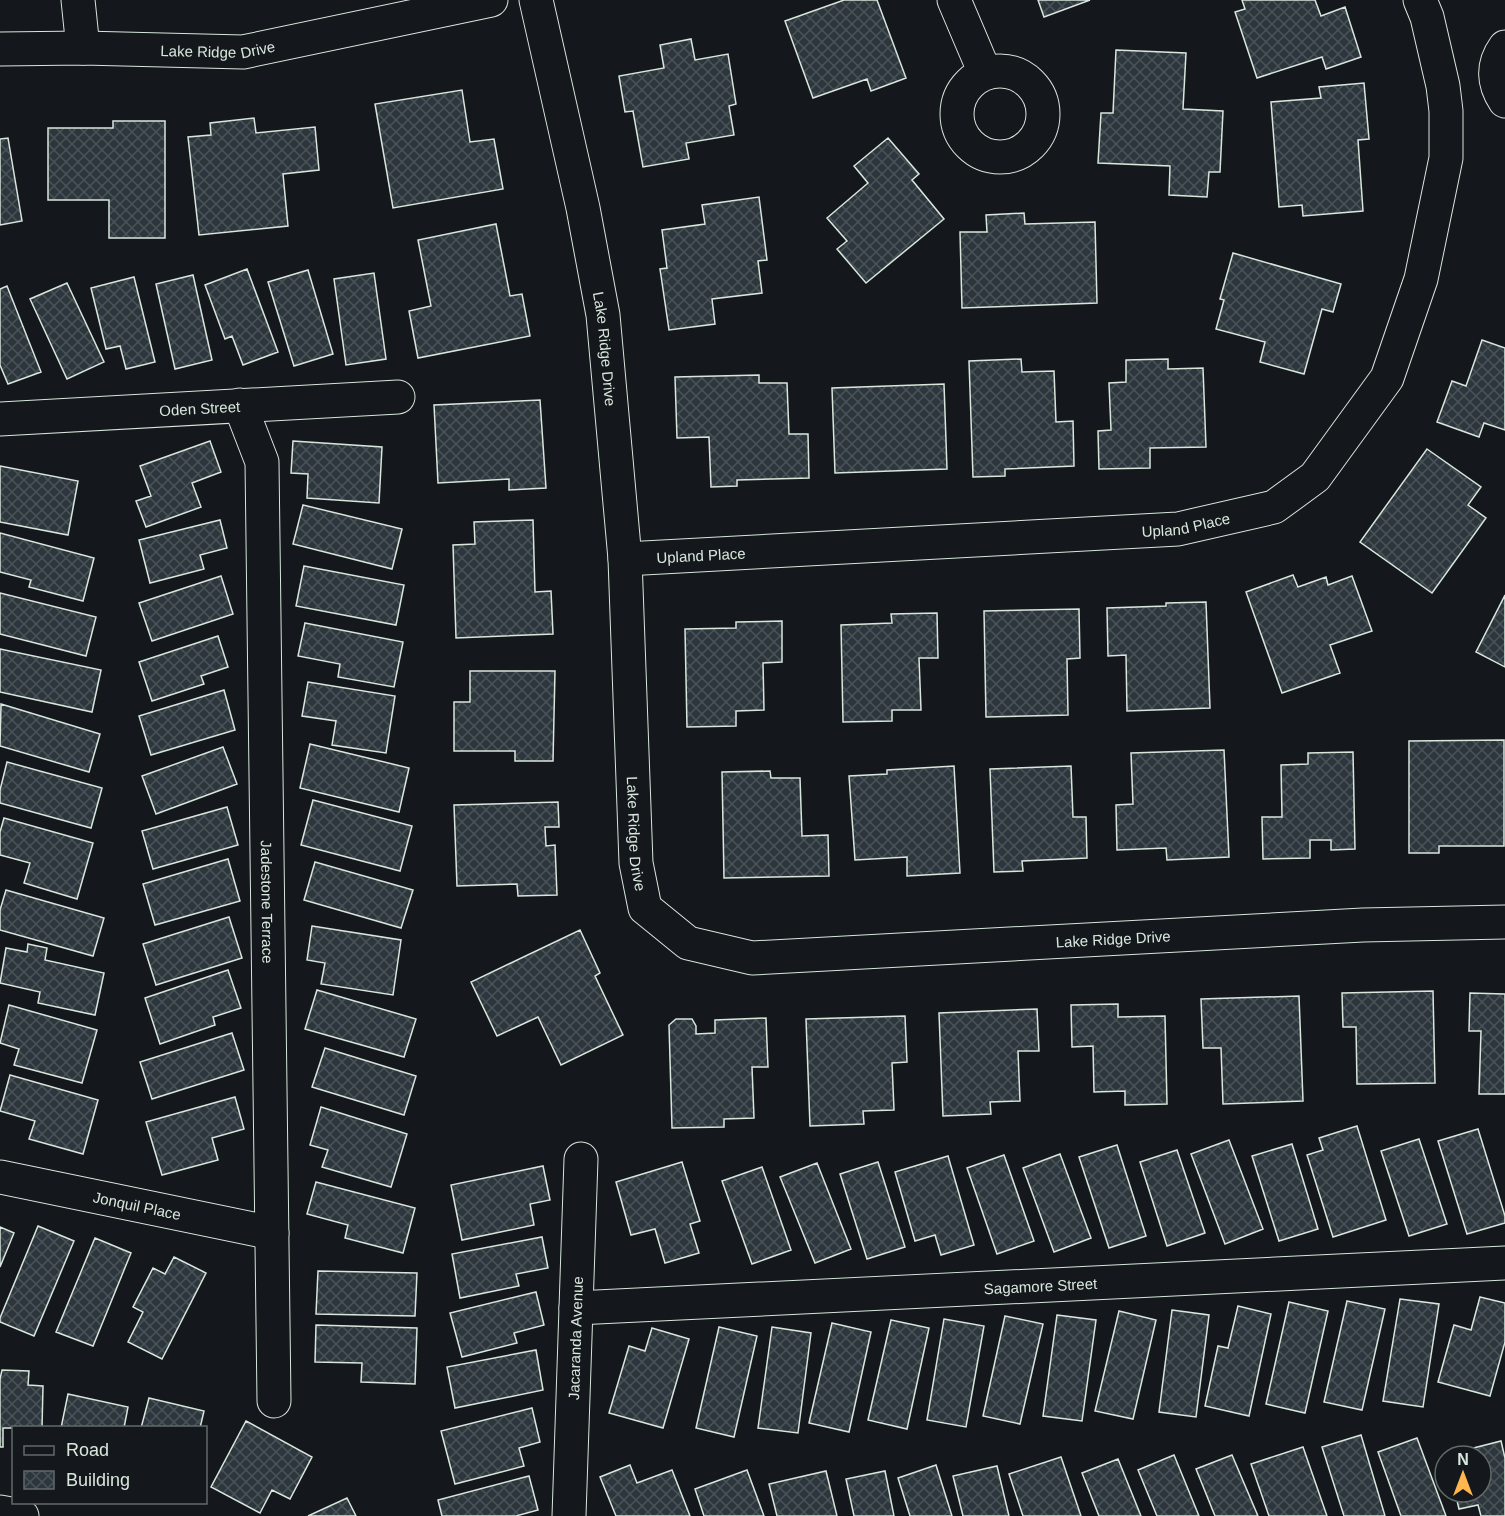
<svg xmlns="http://www.w3.org/2000/svg" width="1505" height="1516" font-family="Helvetica,sans-serif">
<defs>
<pattern id="building-cross-hatch" width="8" height="8" patternUnits="userSpaceOnUse" patternTransform="scale(1.5)"><rect width="8" height="8" fill="#2c363c"/><path d="M0 0l8 8M0 8l8-8" fill="none" stroke="#4a5358"/></pattern>
</defs>
<rect width="100%" height="100%" fill="#14181c"/>
<!-- building -->
<path fill="url(#building-cross-hatch)" stroke="#d8e6dc" stroke-width="1.5" d="M 844,0 L 877,0 L 906,78 L 871,91 L 867,79 L 813,98 L 785,21 Z
M 1038,0 L 1090,0 L 1044,17 Z
M 1242,0 L 1315,0 L 1321,16 L 1345,7 L 1361,57 L 1326,69 L 1322,57 L 1257,78 L 1235,12 L 1245,9 Z
M 691,39 L 695,60 L 728,54 L 736,104 L 729,106 L 734,135 L 686,143 L 689,159 L 643,167 L 633,111 L 625,112 L 619,76 L 664,68 L 660,45 Z
M 1116,50 L 1186,53 L 1183,109 L 1223,111 L 1220,172 L 1209,172 L 1207,197 L 1169,195 L 1170,166 L 1098,163 L 1101,113 L 1113,113 Z
M 1364,83 L 1369,139 L 1358,140 L 1363,211 L 1303,216 L 1302,205 L 1279,207 L 1271,102 L 1321,98 L 1319,87 Z
M 462,90 L 470,142 L 494,139 L 503,189 L 393,208 L 375,104 Z
M 254,118 L 256,133 L 315,127 L 319,170 L 283,174 L 288,226 L 199,235 L 188,137 L 211,135 L 210,123 Z
M 113,121 L 165,121 L 165,238 L 109,238 L 109,200 L 48,200 L 48,128 L 113,128 Z
M 8,138 L 22,221 L 0,225 L 0,139 Z
M 888,138 L 919,174 L 912,180 L 944,219 L 866,283 L 837,249 L 847,241 L 827,218 L 868,183 L 854,166 Z
M 759,197 L 767,260 L 758,261 L 762,293 L 712,299 L 715,324 L 669,330 L 660,269 L 667,268 L 662,230 L 705,224 L 702,205 Z
M 1024,213 L 1025,224 L 1095,222 L 1097,303 L 962,308 L 960,232 L 987,232 L 986,215 Z
M 496,224 L 510,296 L 522,294 L 530,336 L 418,358 L 409,311 L 431,306 L 418,240 Z
M 1233,253 L 1341,284 L 1333,312 L 1322,309 L 1304,374 L 1260,362 L 1265,342 L 1216,329 L 1224,300 L 1220,299 Z
M 247,269 L 278,352 L 243,365 L 232,336 L 225,339 L 205,285 Z
M 308,270 L 333,354 L 294,366 L 268,282 Z
M 374,273 L 386,359 L 346,365 L 334,279 Z
M 193,275 L 212,360 L 175,369 L 156,284 Z
M 134,277 L 155,362 L 126,369 L 120,346 L 106,349 L 91,288 Z
M 67,283 L 104,362 L 67,379 L 30,299 Z
M 7,286 L 41,372 L 8,384 L 0,365 L 0,289 Z
M 1482,340 L 1505,348 L 1505,430 L 1484,423 L 1479,437 L 1437,422 L 1452,381 L 1466,386 Z
M 1021,359 L 1022,372 L 1054,371 L 1056,422 L 1073,421 L 1074,466 L 1005,469 L 1005,476 L 973,477 L 969,361 Z
M 1168,359 L 1168,369 L 1203,368 L 1206,447 L 1150,448 L 1150,468 L 1099,469 L 1098,431 L 1111,430 L 1109,383 L 1126,382 L 1126,360 Z
M 759,375 L 759,383 L 787,383 L 789,434 L 808,434 L 809,478 L 737,480 L 737,486 L 711,487 L 709,437 L 677,438 L 675,377 Z
M 944,384 L 947,469 L 835,473 L 832,388 Z
M 540,400 L 546,488 L 509,490 L 509,479 L 438,483 L 434,405 Z
M 210,441 L 221,472 L 192,483 L 201,507 L 146,527 L 136,501 L 151,496 L 140,466 Z
M 293,441 L 382,447 L 379,503 L 307,498 L 308,474 L 291,473 Z
M 1427,449 L 1481,487 L 1468,505 L 1486,518 L 1432,593 L 1360,542 Z
M 0,466 L 78,481 L 68,535 L 0,522 Z
M 303,505 L 402,529 L 392,569 L 293,544 Z
M 220,520 L 227,548 L 200,555 L 204,569 L 150,583 L 139,540 Z
M 533,520 L 535,592 L 551,591 L 553,634 L 456,638 L 453,545 L 475,544 L 474,522 Z
M 0,533 L 94,558 L 83,601 L 29,587 L 31,580 L 0,572 Z
M 304,566 L 404,585 L 396,625 L 296,606 Z
M 1293,575 L 1298,587 L 1326,577 L 1328,585 L 1352,576 L 1372,631 L 1330,645 L 1340,673 L 1282,693 L 1246,592 Z
M 221,576 L 233,614 L 152,641 L 139,603 Z
M 0,593 L 96,617 L 86,656 L 0,634 Z
M 1505,595 L 1505,667 L 1476,652 Z
M 1206,602 L 1210,708 L 1127,711 L 1126,655 L 1108,656 L 1107,608 L 1166,606 L 1166,603 Z
M 1079,609 L 1080,658 L 1067,659 L 1068,715 L 986,717 L 984,611 Z
M 937,613 L 938,658 L 919,658 L 921,710 L 892,710 L 892,721 L 843,722 L 841,625 L 892,623 L 891,614 Z
M 782,621 L 782,662 L 763,663 L 764,710 L 736,711 L 736,726 L 687,727 L 685,629 L 736,628 L 736,622 Z
M 305,623 L 403,642 L 394,687 L 338,677 L 340,664 L 298,656 Z
M 218,636 L 228,667 L 201,676 L 204,684 L 152,701 L 139,662 Z
M 0,649 L 101,670 L 92,712 L 0,692 Z
M 470,671 L 555,671 L 553,761 L 515,761 L 515,751 L 454,751 L 454,702 L 470,702 Z
M 308,682 L 395,696 L 386,753 L 332,745 L 336,721 L 302,716 Z
M 224,690 L 235,730 L 151,755 L 139,716 Z
M 1,704 L 100,734 L 89,772 L 0,746 Z
M 1504,740 L 1504,846 L 1439,846 L 1439,853 L 1409,853 L 1409,741 Z
M 310,744 L 409,768 L 399,812 L 300,788 Z
M 223,747 L 237,784 L 156,814 L 142,776 Z
M 1224,750 L 1229,857 L 1167,860 L 1166,848 L 1117,850 L 1116,805 L 1133,804 L 1131,753 Z
M 1353,752 L 1355,849 L 1331,850 L 1331,840 L 1310,840 L 1310,858 L 1263,859 L 1262,817 L 1282,817 L 1281,765 L 1308,764 L 1308,753 Z
M 7,762 L 102,788 L 91,828 L 0,803 L 0,790 Z
M 954,766 L 960,873 L 907,876 L 907,857 L 855,860 L 849,776 L 887,774 L 887,770 Z
M 1071,766 L 1073,817 L 1086,817 L 1087,858 L 1022,861 L 1023,871 L 994,872 L 990,769 Z
M 770,771 L 771,778 L 800,778 L 802,836 L 828,835 L 829,876 L 724,878 L 722,772 Z
M 313,800 L 412,826 L 400,871 L 301,845 Z
M 558,802 L 559,827 L 545,827 L 546,846 L 555,845 L 557,895 L 518,896 L 517,884 L 457,886 L 454,805 Z
M 227,807 L 238,845 L 153,869 L 142,831 Z
M 4,818 L 93,843 L 77,899 L 24,883 L 30,863 L 0,855 L 0,832 Z
M 228,859 L 240,901 L 155,925 L 143,884 Z
M 315,862 L 413,890 L 401,928 L 304,900 Z
M 6,890 L 104,918 L 93,956 L 0,930 L 0,910 Z
M 229,917 L 242,958 L 156,985 L 143,944 Z
M 312,926 L 401,940 L 393,995 L 321,984 L 325,963 L 307,960 Z
M 580,930 L 600,973 L 595,976 L 623,1035 L 561,1065 L 538,1017 L 497,1036 L 471,982 Z
M 28,944 L 47,948 L 45,960 L 104,973 L 95,1015 L 38,1003 L 40,992 L 0,983 L 6,948 L 27,952 Z
M 228,970 L 241,1008 L 213,1017 L 215,1025 L 160,1044 L 145,998 Z
M 317,990 L 416,1019 L 404,1057 L 305,1029 Z
M 1433,991 L 1435,1083 L 1357,1084 L 1356,1027 L 1343,1027 L 1342,993 Z
M 1470,993 L 1505,994 L 1505,1094 L 1479,1094 L 1481,1031 L 1469,1031 Z
M 1299,996 L 1303,1101 L 1223,1104 L 1221,1048 L 1203,1048 L 1201,999 Z
M 1118,1004 L 1118,1017 L 1165,1016 L 1167,1104 L 1125,1105 L 1125,1091 L 1094,1092 L 1093,1046 L 1072,1047 L 1071,1005 Z
M 9,1005 L 97,1030 L 82,1083 L 14,1065 L 19,1049 L 0,1043 Z
M 1037,1009 L 1039,1051 L 1018,1051 L 1020,1101 L 990,1102 L 991,1114 L 943,1116 L 939,1013 Z
M 905,1016 L 907,1062 L 892,1063 L 894,1110 L 863,1111 L 864,1124 L 810,1126 L 806,1019 Z
M 766,1018 L 768,1067 L 752,1067 L 754,1118 L 724,1119 L 724,1127 L 672,1128 L 669,1025 L 676,1019 L 692,1019 L 696,1026 L 696,1034 L 715,1033 L 715,1020 Z
M 232,1033 L 244,1070 L 152,1099 L 140,1062 Z
M 325,1048 L 416,1076 L 404,1115 L 312,1087 Z
M 10,1075 L 98,1100 L 83,1154 L 29,1139 L 35,1121 L 0,1111 Z
M 235,1097 L 244,1129 L 212,1138 L 218,1160 L 162,1175 L 146,1122 Z
M 321,1107 L 407,1134 L 391,1187 L 322,1167 L 328,1150 L 310,1145 Z
M 1357,1126 L 1386,1220 L 1333,1237 L 1307,1155 L 1323,1150 L 1319,1138 Z
M 1478,1129 L 1505,1216 L 1505,1223 L 1467,1234 L 1438,1141 Z
M 1419,1139 L 1447,1224 L 1409,1236 L 1381,1151 Z
M 1229,1140 L 1263,1229 L 1225,1244 L 1191,1154 Z
M 1292,1144 L 1318,1229 L 1279,1241 L 1252,1156 Z
M 1117,1145 L 1146,1236 L 1109,1248 L 1079,1157 Z
M 1177,1150 L 1205,1233 L 1167,1246 L 1140,1162 Z
M 1060,1154 L 1091,1238 L 1054,1252 L 1023,1168 Z
M 1004,1155 L 1034,1241 L 997,1254 L 967,1168 Z
M 948,1156 L 974,1245 L 941,1255 L 935,1235 L 915,1241 L 895,1172 Z
M 682,1162 L 700,1221 L 690,1224 L 699,1253 L 665,1263 L 655,1229 L 631,1235 L 616,1182 Z
M 878,1162 L 905,1247 L 867,1259 L 840,1174 Z
M 817,1163 L 851,1249 L 815,1263 L 780,1177 Z
M 543,1166 L 550,1200 L 530,1204 L 534,1225 L 462,1240 L 451,1185 Z
M 762,1167 L 791,1250 L 752,1264 L 722,1181 Z
M 316,1182 L 415,1208 L 403,1253 L 345,1238 L 348,1225 L 307,1214 Z
M 38,1226 L 74,1241 L 34,1336 L 0,1322 L 0,1318 Z
M 0,1227 L 14,1233 L 0,1267 Z
M 542,1237 L 548,1268 L 516,1274 L 519,1286 L 460,1298 L 452,1254 Z
M 95,1238 L 131,1253 L 93,1346 L 56,1332 Z
M 174,1257 L 206,1273 L 162,1359 L 128,1342 L 143,1312 L 133,1307 L 153,1268 L 165,1274 Z
M 318,1271 L 417,1273 L 415,1316 L 316,1314 Z
M 536,1292 L 544,1325 L 514,1333 L 517,1343 L 462,1357 L 450,1313 Z
M 1480,1297 L 1505,1303 L 1505,1342 L 1490,1396 L 1438,1382 L 1454,1325 L 1471,1330 Z
M 1400,1299 L 1439,1304 L 1423,1407 L 1383,1401 Z
M 1347,1301 L 1385,1309 L 1362,1410 L 1324,1402 Z
M 1289,1302 L 1328,1311 L 1305,1413 L 1266,1404 Z
M 1238,1306 L 1271,1314 L 1249,1416 L 1205,1406 L 1218,1346 L 1228,1348 Z
M 1172,1310 L 1209,1315 L 1196,1417 L 1159,1412 Z
M 1119,1311 L 1156,1320 L 1133,1419 L 1095,1411 Z
M 1057,1315 L 1096,1320 L 1082,1421 L 1043,1416 Z
M 1005,1316 L 1043,1324 L 1020,1424 L 983,1416 Z
M 944,1319 L 984,1326 L 966,1427 L 927,1420 Z
M 891,1320 L 929,1328 L 907,1429 L 868,1420 Z
M 832,1323 L 871,1332 L 849,1432 L 809,1423 Z
M 316,1325 L 417,1328 L 415,1384 L 361,1382 L 362,1363 L 315,1362 Z
M 719,1327 L 757,1336 L 734,1437 L 696,1428 Z
M 772,1327 L 811,1333 L 798,1433 L 758,1428 Z
M 652,1328 L 689,1339 L 663,1428 L 609,1413 L 629,1346 L 645,1351 Z
M 536,1350 L 543,1390 L 455,1408 L 447,1367 Z
M 2,1370 L 29,1371 L 28,1385 L 43,1386 L 42,1428 L 3,1428 L 3,1447 L 0,1447 L 0,1379 Z
M 68,1394 L 128,1407 L 124,1428 L 61,1428 Z
M 149,1398 L 204,1411 L 200,1428 L 141,1428 Z
M 532,1408 L 540,1442 L 519,1448 L 524,1466 L 455,1484 L 441,1431 Z
M 246,1421 L 312,1457 L 290,1499 L 272,1490 L 260,1513 L 211,1487 Z
M 1361,1435 L 1385,1516 L 1344,1516 L 1322,1447 Z
M 1417,1438 L 1446,1516 L 1401,1516 L 1378,1452 Z
M 1501,1441 L 1505,1458 L 1505,1516 L 1481,1516 L 1478,1505 L 1459,1509 L 1455,1492 L 1481,1492 L 1481,1456 L 1446,1455 Z
M 1303,1447 L 1327,1516 L 1269,1516 L 1251,1464 Z
M 1174,1455 L 1199,1516 L 1157,1516 L 1138,1470 Z
M 1232,1455 L 1258,1516 L 1215,1516 L 1196,1469 Z
M 1061,1457 L 1081,1516 L 1023,1516 L 1009,1474 Z
M 1118,1459 L 1141,1516 L 1099,1516 L 1082,1473 Z
M 630,1465 L 637,1483 L 672,1470 L 690,1516 L 616,1516 L 600,1477 Z
M 936,1465 L 952,1516 L 910,1516 L 898,1478 Z
M 997,1466 L 1009,1516 L 963,1516 L 953,1476 Z
M 747,1470 L 764,1516 L 704,1516 L 695,1489 Z
M 826,1471 L 837,1516 L 777,1516 L 769,1484 Z
M 885,1471 L 894,1516 L 854,1516 L 846,1479 Z
M 529,1476 L 538,1510 L 516,1516 L 442,1516 L 438,1500 Z
M 347,1498 L 356,1516 L 308,1516 Z"/>
<g fill="none" stroke-linecap="round" stroke-linejoin="round">
<defs>
<g id="minor">
<path d="M 78,0 L 83,48"/>
<path id="s1" d="M 536,0 L 583,208 L 603,315 L 625,559 L 636,863 L 645,908 L 688,943 L 752,958 L 1363,925 L 1505,922"/>
<path d="M 954,0 L 985,73"/>
<path d="M 1505,47 C 1492,65 1493,83 1505,101"/>
<path id="s2" d="M 0,49 L 83,48 L 243,52 L 491,0"/>
<circle cx="1000" cy="114" r="43"/>
<path id="s3" d="M 240,405 L 262,462 L 274,1401"/>
<path id="s4" d="M 0,419 L 398,397"/>
<path id="s5" d="M 625,559 L 1178,529 L 1274,507 L 1315,477 L 1387,378 L 1421,279 L 1446,158 L 1446,111 L 1443,86 L 1427,17 L 1420,0"/>
<path id="s6" d="M 0,1177 L 272,1233"/>
<path id="s7" d="M 576,1308 L 1505,1263"/>
<path d="M 0,1512 L 22,1516"/>
<path id="s8" d="M 569,1516 L 581,1159"/>
</g>
</defs>
<!-- minor casing -->
<use href="#minor" stroke="#d8e6dc" stroke-width="35"/>
<!-- minor -->
<use href="#minor" stroke="#14181c" stroke-width="33"/>
</g>
<g text-anchor="middle" dominant-baseline="central" stroke-width="4.5" stroke-linejoin="round" paint-order="stroke">
<!-- street labels -->
<g font-size="15" fill="#d8e6dc" stroke="#14181c">
<text stroke="none"><textPath href="#s2" startOffset="218">Lake Ridge Drive</textPath></text>
<text stroke="none"><textPath href="#s1" startOffset="356">Lake Ridge Drive</textPath></text>
<text stroke="none"><textPath href="#s4" startOffset="200">Oden Street</textPath></text>
<text stroke="none"><textPath href="#s5" startOffset="562">Upland Place</textPath></text>
<text stroke="none"><textPath href="#s5" startOffset="76">Upland Place</textPath></text>
<text stroke="none"><textPath href="#s1" startOffset="842">Lake Ridge Drive</textPath></text>
<text stroke="none"><textPath href="#s3" startOffset="501">Jadestone Terrace</textPath></text>
<text stroke="none"><textPath href="#s1" startOffset="1400">Lake Ridge Drive</textPath></text>
<text stroke="none"><textPath href="#s6" startOffset="140">Jonquil Place</textPath></text>
<text stroke="none"><textPath href="#s7" startOffset="465">Sagamore Street</textPath></text>
<text stroke="none"><textPath href="#s8" startOffset="178">Jacaranda Avenue</textPath></text>
</g>
</g>
<!-- legend -->
<rect x="12" y="1426" width="195" height="78" fill="#14181c" stroke="#626a69" stroke-width="1.5"/>
<rect x="24" y="1446" width="30" height="9" fill="#14181c" stroke="#626a69" stroke-width="1.5"/>
<text x="66" y="1456" font-size="18" fill="#d8e6dc">Road</text>
<rect x="24" y="1471" width="30" height="18" fill="url(#building-cross-hatch)" stroke="#626a69" stroke-width="1.5"/>
<text x="66" y="1486" font-size="18" fill="#d8e6dc">Building</text>
<!-- north arrow -->
<g transform="translate(1463 1474)"><circle r="28" fill="#14181c" stroke="#626a69" stroke-width="1.5"/>
<path d="M0-4.5L10 22L0 15L-10 22Z" fill="#ffb74d"/>
<text y="-9" font-size="16" font-weight="bold" text-anchor="middle" fill="#d8e6dc">N</text>
</g>
</svg>
